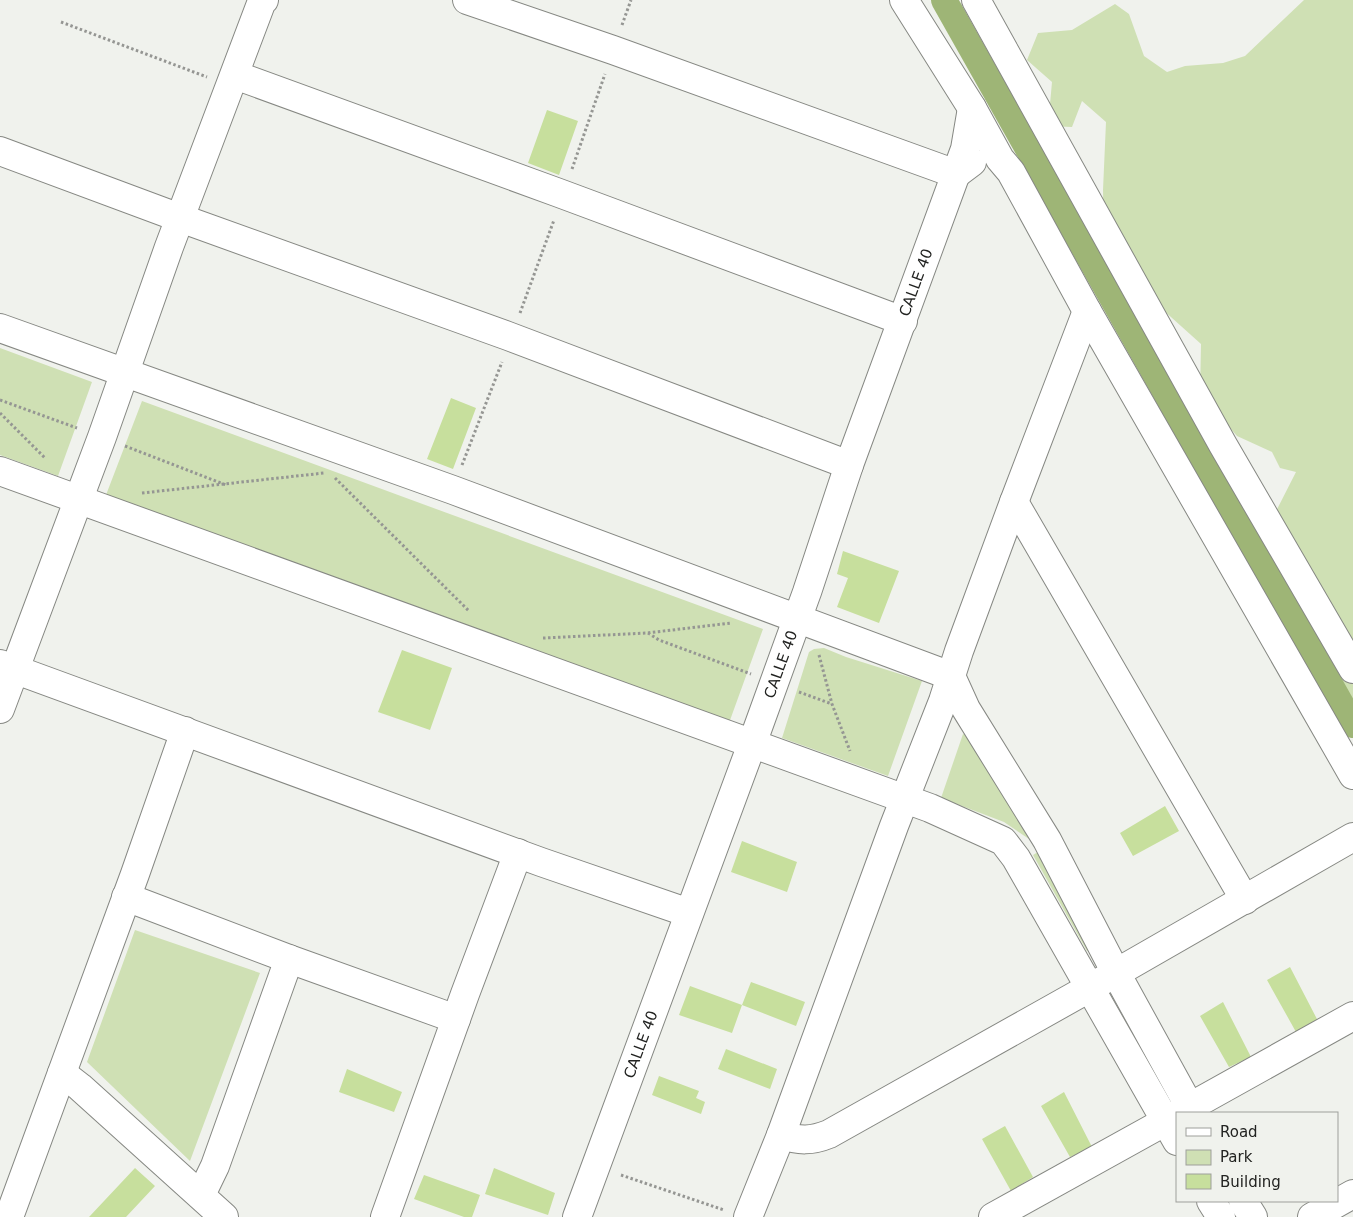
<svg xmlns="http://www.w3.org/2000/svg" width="1353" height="1217" font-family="'DejaVu Sans',sans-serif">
<rect width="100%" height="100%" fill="#f0f2ed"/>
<!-- green -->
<path fill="#cfe0b4" d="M 1304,0 L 1353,0 L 1353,725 L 1265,567 L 1281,569 L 1269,525 L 1296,472 L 1280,468 L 1272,452 L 1237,436 L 1200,394 L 1201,344 L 1162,309 L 1145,299 L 1105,295 L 1103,190 L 1106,122 L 1082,101 L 1072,127 L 1048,126 L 1052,82 L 1027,60 L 1038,33 L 1072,30 L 1115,4 L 1129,14 L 1144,56 L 1167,72 L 1185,66 L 1223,63 L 1245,56 Z
M 0,348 L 92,382 L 58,476 L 0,455 Z
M 142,401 L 763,629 L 729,723 L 106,495 Z
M 824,648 L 846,657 L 922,681 L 888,776 L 782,738 L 809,652 L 814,649 Z
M 963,734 L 969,736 L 975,744 L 1029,839 L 1004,822 L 941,798 Z
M 1038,852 L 1092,949 L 1087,951 L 1033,855 Z
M 135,930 L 260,973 L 190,1161 L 87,1062 Z"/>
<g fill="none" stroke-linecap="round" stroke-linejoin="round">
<!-- canal -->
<path stroke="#9eb576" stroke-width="26" d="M 944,0 L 1353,725"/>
</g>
<!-- building -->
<path fill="#c7df9d" d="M 547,110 L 578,121 L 559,175 L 528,163 Z
M 451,398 L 476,408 L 453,469 L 427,459 Z
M 843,551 L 899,571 L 879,623 L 837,607 L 848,578 L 837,574 Z
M 402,650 L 452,668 L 430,730 L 378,712 Z
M 1165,806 L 1179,831 L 1133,856 L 1120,833 Z
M 742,841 L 797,862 L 787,892 L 731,872 Z
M 1290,967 L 1318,1021 L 1296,1032 L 1267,980 Z
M 751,982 L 805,1002 L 796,1026 L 742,1005 Z
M 690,986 L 742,1005 L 732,1033 L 679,1015 Z
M 1223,1002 L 1251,1057 L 1229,1067 L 1200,1016 Z
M 726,1049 L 777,1069 L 770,1089 L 718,1069 Z
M 347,1069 L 402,1092 L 394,1112 L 339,1092 Z
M 659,1076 L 699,1091 L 696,1098 L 705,1102 L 701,1114 L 652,1095 Z
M 1064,1092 L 1092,1147 L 1070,1157 L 1041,1106 Z
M 1005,1126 L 1033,1177 L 1011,1191 L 982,1139 Z
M 135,1168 L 155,1186 L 126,1217 L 89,1217 Z
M 494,1168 L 555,1193 L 548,1215 L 485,1194 Z
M 424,1175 L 480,1195 L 472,1217 L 464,1217 L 414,1199 Z"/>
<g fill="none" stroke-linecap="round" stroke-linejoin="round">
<defs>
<g id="minor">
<path d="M 467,0 L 613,50 L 956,174 L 972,162"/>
<path d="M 904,0 L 972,108 L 1000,159 L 1011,172 L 1087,311 L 1353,775"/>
<path d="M 976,0 L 1223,445 L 1353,669"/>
<path d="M 235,75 L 559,193 L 903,321"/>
<path d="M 0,151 L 180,218 L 508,336 L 849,465"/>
<path d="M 0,328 L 453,490 L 951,676 L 966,709 L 1047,840 L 1116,973 L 1193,1113"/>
<path d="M 0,471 L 930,808 L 1003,841 L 1016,858 L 1177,1141"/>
<path d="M 1014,502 L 1245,900"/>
<path d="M 0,664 L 541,862 L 689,913"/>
<path d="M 0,709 L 102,437 L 169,247 L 262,1 L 264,0"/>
<path d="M 126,897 L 289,959 L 456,1019"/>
<path d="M 62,1073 L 80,1087 L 224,1217"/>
<path d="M 1179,1113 L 1353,1016"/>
<path d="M 781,1135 C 799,1141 812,1141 829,1134 L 1116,973 L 1353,837"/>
<path d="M 201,1195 L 215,1166 L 289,959"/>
<path d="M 1211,1201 L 1221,1217"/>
<path d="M 1243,1201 L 1253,1217"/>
<path d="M 9,1217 L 135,874 L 185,731"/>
<path d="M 385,1217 L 465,994 L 518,853"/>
<path id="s1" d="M 577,1217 L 752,744 L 807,592 L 849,465 L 965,149 L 972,108"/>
<path d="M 748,1217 L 781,1135 L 894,826 L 943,701 L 959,651 L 1014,502 L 1087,311"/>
<path d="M 993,1217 L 1177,1115"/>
<path d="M 1312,1217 L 1353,1194"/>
</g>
</defs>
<!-- minor casing -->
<use href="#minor" stroke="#868883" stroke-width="30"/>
<!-- path -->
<path stroke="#959693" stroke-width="3" stroke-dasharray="2.5 2.5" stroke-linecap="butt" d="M 61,22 L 207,77
M 622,25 L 631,0
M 572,169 L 605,74
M 520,313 L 554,220
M 0,400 L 77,428
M 0,413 L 45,458
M 125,446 L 226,485
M 462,465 L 502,362
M 335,478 L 469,611
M 142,493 L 324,473
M 648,633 L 659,640 L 751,674
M 543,638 L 647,633 L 731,623
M 819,655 L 832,704 L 850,751
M 799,692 L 832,704
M 621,1175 L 724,1210"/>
<!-- minor -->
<use href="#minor" stroke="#fff" stroke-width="28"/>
</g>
<g text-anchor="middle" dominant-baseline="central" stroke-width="4.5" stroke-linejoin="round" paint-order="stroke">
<!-- street labels -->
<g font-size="15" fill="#222321" stroke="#f0f2ed">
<text stroke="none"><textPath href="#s1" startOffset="994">CALLE 40</textPath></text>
<text stroke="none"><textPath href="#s1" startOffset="589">CALLE 40</textPath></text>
<text stroke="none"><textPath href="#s1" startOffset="184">CALLE 40</textPath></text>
</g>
</g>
<!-- legend -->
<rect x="1176" y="1112" width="162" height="90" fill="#f0f2ed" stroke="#9e9f9b"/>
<rect x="1186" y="1128" width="25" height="8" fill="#ffffff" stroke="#9e9f9b"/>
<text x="1220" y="1137" font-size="15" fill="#222321">Road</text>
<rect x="1186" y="1150" width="25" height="15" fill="#cfe0b4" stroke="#9e9f9b"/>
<text x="1220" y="1162" font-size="15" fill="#222321">Park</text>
<rect x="1186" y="1174" width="25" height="15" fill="#c7df9d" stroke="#9e9f9b"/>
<text x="1220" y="1187" font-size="15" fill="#222321">Building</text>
</svg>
